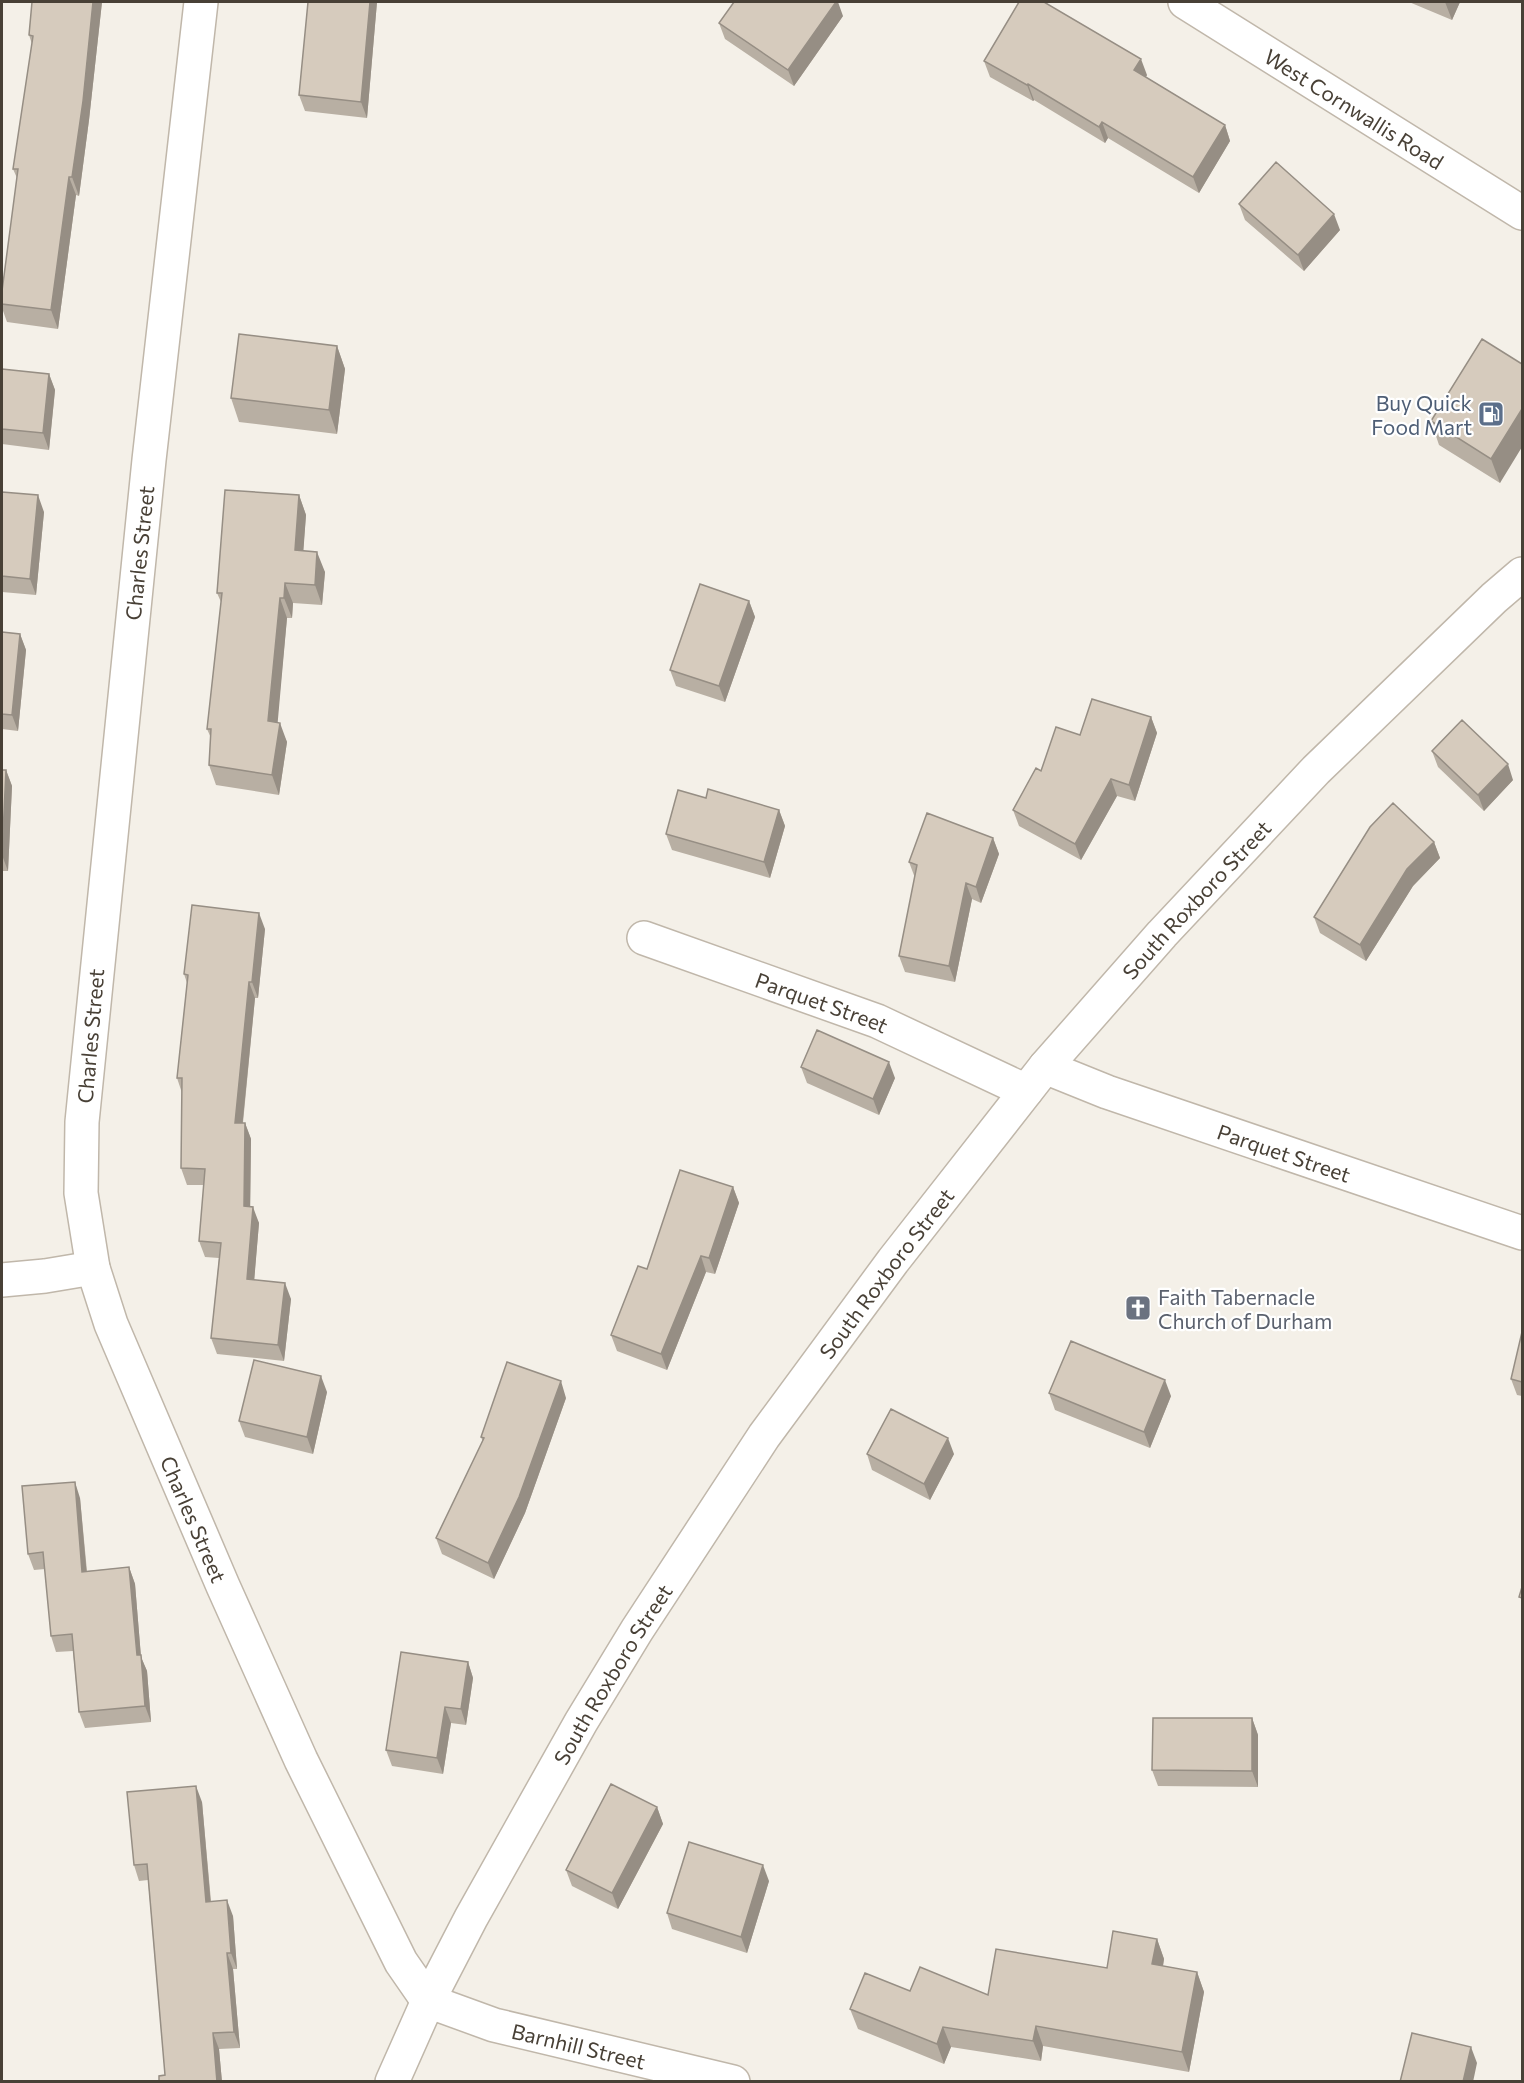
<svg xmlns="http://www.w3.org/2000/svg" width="1524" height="2083" font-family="Commissioner,sans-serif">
<rect width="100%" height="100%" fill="#f4f0e8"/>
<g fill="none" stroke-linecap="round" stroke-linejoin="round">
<defs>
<g id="minor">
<path id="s1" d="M 201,2 L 149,460 L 82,1122 L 81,1193 L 93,1268 L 111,1324 L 223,1586 L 301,1760 L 401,1962 L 428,2001 L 494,2025 L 733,2082"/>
<path id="s2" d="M 1185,2 L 1522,213"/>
<path id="s3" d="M 644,938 L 877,1021 L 1026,1091"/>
<path id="s4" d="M 1045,1067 L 1107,1092 L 1522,1233"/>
<path d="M 2,1280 L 45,1276 L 93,1268"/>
<path id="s5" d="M 392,2082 L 428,2001 L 471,1918 L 581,1722 L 637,1630 L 764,1436 L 893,1261 L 1045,1067 L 1162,934 L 1316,770 L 1494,598 L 1522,574"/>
</g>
</defs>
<!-- minor casing -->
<use href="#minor" stroke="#c0b7aa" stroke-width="36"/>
<!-- minor -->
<use href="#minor" stroke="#fff" stroke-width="33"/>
</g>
<!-- wall -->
<path fill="#b8afa3" d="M 32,2 L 102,2 L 89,120 L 79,196 L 76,195 L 58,329 L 7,322 L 2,308 L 2,290 L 17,178 L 13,169 L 32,44 L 29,35 Z
M 288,2 L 377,2 L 367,118 L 305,111 L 299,95 L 308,3 Z
M 1409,2 L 1460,2 L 1452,20 Z
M 843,16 L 794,86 L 725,39 L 719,23 Z
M 984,61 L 1147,75 L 1146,77 L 1225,125 L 1230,141 L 1199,193 L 1108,138 L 1105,143 L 1034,100 L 1033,101 L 990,77 Z
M 1239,204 L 1340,230 L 1304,271 L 1245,220 Z
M 337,346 L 345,369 L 337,434 L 239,422 L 231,398 Z
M 1522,364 L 1500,483 L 1439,445 L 1431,421 Z
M 2,369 L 49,374 L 55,390 L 49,450 L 2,444 Z
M 2,492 L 44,512 L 36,595 L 2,592 Z
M 299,495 L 306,515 L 303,551 L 325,572 L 322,605 L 293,603 L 292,618 L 287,618 L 277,722 L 287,742 L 279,795 L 216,785 L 209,765 L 211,738 L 207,729 L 221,602 L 217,593 Z
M 749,601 L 755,617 L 725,702 L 676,686 L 670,670 Z
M 2,632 L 20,634 L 26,650 L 18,731 L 2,729 Z
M 1151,717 L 1157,733 L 1135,801 L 1117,796 L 1081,860 L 1019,826 L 1013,810 L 1041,771 L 1080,735 Z
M 1432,751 L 1513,780 L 1484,811 L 1438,767 Z
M 2,770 L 6,770 L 12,786 L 8,871 L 2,871 Z
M 706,798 L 779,810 L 785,826 L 770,878 L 672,850 L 666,834 Z
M 993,838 L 999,854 L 981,903 L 972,899 L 955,982 L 905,972 L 899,956 L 915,878 L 909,862 Z
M 1434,842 L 1440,858 L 1413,886 L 1366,961 L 1320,933 L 1314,917 Z
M 265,929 L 258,998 L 255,998 L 243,1123 L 245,1123 L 251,1139 L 250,1207 L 259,1223 L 254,1280 L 291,1299 L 284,1361 L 217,1354 L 211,1338 L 219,1258 L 205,1257 L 199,1241 L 204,1185 L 187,1185 L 181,1168 L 182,1093 L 177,1078 L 187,983 L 184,974 Z
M 801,1067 L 895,1078 L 879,1115 L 807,1083 Z
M 733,1187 L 739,1203 L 715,1274 L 706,1272 L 667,1370 L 617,1351 L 611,1335 L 647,1269 Z
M 1522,1332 L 1522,1396 L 1517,1395 L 1511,1379 Z
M 327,1392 L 313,1454 L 245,1437 L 239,1421 Z
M 1049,1393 L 1171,1396 L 1150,1448 L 1055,1410 Z
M 566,1398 L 525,1513 L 494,1579 L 442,1554 L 436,1538 L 483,1442 L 481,1437 Z
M 867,1454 L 954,1454 L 930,1500 L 872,1470 Z
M 80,1498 L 87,1571 L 129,1567 L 135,1584 L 141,1657 L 147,1671 L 151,1722 L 85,1728 L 79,1712 L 73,1651 L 56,1652 L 51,1636 L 45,1569 L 34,1570 L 28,1554 Z
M 468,1662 L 473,1678 L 466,1725 L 451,1723 L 443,1774 L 392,1766 L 386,1750 Z
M 1252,1718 L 1258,1735 L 1258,1787 L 1158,1786 L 1152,1770 Z
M 202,1802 L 211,1901 L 233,1916 L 237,1969 L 233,1969 L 240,2048 L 219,2049 L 222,2082 L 159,2082 L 165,2075 L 148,1880 L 139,1881 L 134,1865 Z
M 657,1807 L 663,1824 L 618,1909 L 572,1886 L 566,1870 Z
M 769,1881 L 747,1953 L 672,1929 L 667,1913 Z
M 1157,1939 L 1164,1959 L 1163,1966 L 1197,1972 L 1204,1992 L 1189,2072 L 1043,2046 L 1041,2061 L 951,2047 L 944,2064 L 858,2029 L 850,2009 L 988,1995 L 1107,1968 Z"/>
<!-- shaded-wall -->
<path fill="#968e84" d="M 93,2 L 102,2 L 89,120 L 79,196 L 72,177 Z
M 370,2 L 377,2 L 367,118 L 361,102 Z
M 836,2 L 838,2 L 843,16 L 794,86 L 788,70 Z
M 1445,2 L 1460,2 L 1452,20 Z
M 1141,59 L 1147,75 L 1140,86 L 1134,70 Z
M 1028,84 L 1034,100 L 1033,101 L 1027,85 Z
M 1102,122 L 1108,138 L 1105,143 L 1099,127 Z
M 1225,125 L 1230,141 L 1199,193 L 1193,177 Z
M 69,177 L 76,195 L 58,329 L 51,310 Z
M 1334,214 L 1340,230 L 1304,271 L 1298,255 Z
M 337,346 L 345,369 L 337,434 L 329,410 Z
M 49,374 L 55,390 L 49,450 L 43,433 Z
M 1522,409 L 1522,447 L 1500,483 L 1491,459 Z
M 38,495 L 44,512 L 36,595 L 30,579 Z
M 299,495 L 306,515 L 302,570 L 295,550 Z
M 317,552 L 325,572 L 322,605 L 315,585 Z
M 285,583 L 293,603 L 292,618 L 284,598 Z
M 280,598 L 287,618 L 276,741 L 268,721 Z
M 749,601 L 755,617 L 725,702 L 719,686 Z
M 20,634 L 26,650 L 18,731 L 12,715 Z
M 1151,717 L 1157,733 L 1135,801 L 1129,785 Z
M 280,723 L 287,742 L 279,795 L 272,775 Z
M 1508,764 L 1513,780 L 1484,811 L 1478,795 Z
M 6,770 L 12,786 L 8,871 L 2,855 Z
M 1111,779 L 1117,796 L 1081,860 L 1075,844 Z
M 779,810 L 785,826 L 770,878 L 764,862 Z
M 993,838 L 999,854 L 981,903 L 976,887 Z
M 1434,842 L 1440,858 L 1413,886 L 1366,961 L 1360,945 L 1407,869 Z
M 966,883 L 972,899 L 955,982 L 949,966 Z
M 259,913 L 265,929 L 258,998 L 252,982 Z
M 249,982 L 255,998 L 241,1139 L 235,1123 Z
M 889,1062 L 895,1078 L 879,1115 L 873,1099 Z
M 245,1123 L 251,1139 L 250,1222 L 244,1206 Z
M 733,1187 L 739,1203 L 715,1274 L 709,1258 Z
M 253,1207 L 259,1223 L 253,1295 L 247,1279 Z
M 701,1256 L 706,1272 L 667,1370 L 661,1354 Z
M 285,1283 L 291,1299 L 284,1361 L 278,1345 Z
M 321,1376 L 327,1392 L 313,1454 L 307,1437 Z
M 1165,1380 L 1171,1396 L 1150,1448 L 1144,1432 Z
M 561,1381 L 566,1398 L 525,1513 L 494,1579 L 488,1563 Z
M 948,1438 L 954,1454 L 930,1500 L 924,1484 Z
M 75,1482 L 80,1498 L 88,1588 L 82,1572 Z
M 129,1567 L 135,1584 L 141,1657 L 147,1671 L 151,1722 L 145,1706 L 137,1655 Z
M 468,1662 L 473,1678 L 466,1725 L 461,1709 Z
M 445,1707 L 451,1723 L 443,1774 L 437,1758 Z
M 1252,1718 L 1258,1735 L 1258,1787 L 1252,1771 Z
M 196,1786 L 202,1802 L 212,1918 L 206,1902 Z
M 657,1807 L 663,1824 L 618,1909 L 612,1893 Z
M 763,1865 L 769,1881 L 747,1953 L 741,1937 Z
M 227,1900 L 233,1916 L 237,1969 L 231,1953 Z
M 1157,1939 L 1164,1959 L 1160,1984 L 1152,1964 Z
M 227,1953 L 233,1969 L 240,2048 L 234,2032 Z
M 1197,1972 L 1204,1992 L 1189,2072 L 1182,2052 Z
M 1036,2026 L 1043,2046 L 1041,2061 L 1033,2041 Z
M 943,2027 L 951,2047 L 944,2064 L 937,2044 Z
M 213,2033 L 219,2049 L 222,2082 L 217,2082 Z
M 1471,2047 L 1477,2063 L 1473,2082 L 1463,2082 Z"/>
<!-- building -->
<path fill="#d6cbbd" stroke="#968e84" stroke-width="1.5" d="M 32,2 L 93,2 L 83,101 L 72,177 L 69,177 L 51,310 L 2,304 L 2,291 L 18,169 L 13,169 L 33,36 L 29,35 Z
M 308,2 L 370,2 L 361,102 L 299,95 Z
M 734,2 L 836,2 L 788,70 L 719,23 Z
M 1019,2 L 1044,2 L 1141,59 L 1134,70 L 1225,125 L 1193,177 L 1102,122 L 1099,127 L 1028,84 L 1027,85 L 984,61 Z
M 1276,162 L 1334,214 L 1298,255 L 1239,204 Z
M 239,334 L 337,346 L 329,410 L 231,398 Z
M 1482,339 L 1522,364 L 1522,409 L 1491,459 L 1431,421 Z
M 2,369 L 49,374 L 43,433 L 2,429 Z
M 225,490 L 299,495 L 295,550 L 317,552 L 315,585 L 285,583 L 284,598 L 280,598 L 268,721 L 280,723 L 272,775 L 209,765 L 211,729 L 207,729 L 222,593 L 217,593 Z
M 2,492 L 38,495 L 30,579 L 2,576 Z
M 700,584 L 749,601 L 719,686 L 670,670 Z
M 2,632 L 20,634 L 12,715 L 2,714 Z
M 1092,699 L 1151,717 L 1129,785 L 1111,779 L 1075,844 L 1013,810 L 1036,768 L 1041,771 L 1056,727 L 1080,735 Z
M 1462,720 L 1508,764 L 1478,795 L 1432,751 Z
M 2,770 L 6,770 L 2,855 Z
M 708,789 L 779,810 L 764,862 L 666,834 L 678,790 L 706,798 Z
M 1393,803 L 1434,842 L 1407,869 L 1360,945 L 1314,917 L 1370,827 Z
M 927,813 L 993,838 L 976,887 L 966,883 L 949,966 L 899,956 L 917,865 L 909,862 Z
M 192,905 L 259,913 L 252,982 L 249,982 L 235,1123 L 245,1123 L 244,1206 L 253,1207 L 247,1279 L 285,1283 L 278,1345 L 211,1338 L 221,1243 L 199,1241 L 205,1169 L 181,1168 L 182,1078 L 177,1078 L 188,975 L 184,974 Z
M 817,1030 L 889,1062 L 873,1099 L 801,1067 Z
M 680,1170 L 733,1187 L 709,1258 L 701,1256 L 661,1354 L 611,1335 L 638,1266 L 647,1269 Z
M 1522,1332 L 1522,1382 L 1511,1379 Z
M 1071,1341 L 1165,1380 L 1144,1432 L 1049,1393 Z
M 254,1360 L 321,1376 L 307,1437 L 239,1421 Z
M 507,1362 L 561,1381 L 519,1497 L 488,1563 L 436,1538 L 484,1438 L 481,1437 Z
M 891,1409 L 948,1438 L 924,1484 L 867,1454 Z
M 75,1482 L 82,1572 L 129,1567 L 137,1655 L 141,1655 L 145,1706 L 79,1712 L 72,1634 L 51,1636 L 43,1552 L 28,1554 L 22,1486 Z
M 1522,1587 L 1522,1598 L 1519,1597 Z
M 401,1652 L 468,1662 L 461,1709 L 445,1707 L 437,1758 L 386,1750 Z
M 1153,1718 L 1252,1718 L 1252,1771 L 1152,1770 Z
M 611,1784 L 657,1807 L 612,1893 L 566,1870 Z
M 196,1786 L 206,1902 L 227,1900 L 231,1953 L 227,1953 L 234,2032 L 213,2033 L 217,2082 L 159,2082 L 159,2076 L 165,2075 L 147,1864 L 134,1865 L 127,1792 Z
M 689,1842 L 763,1865 L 741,1937 L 667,1913 Z
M 1113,1931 L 1157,1939 L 1152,1964 L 1197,1972 L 1182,2052 L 1036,2026 L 1033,2041 L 943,2027 L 937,2044 L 850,2009 L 865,1973 L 910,1991 L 920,1967 L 988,1995 L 996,1949 L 1107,1968 Z
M 1412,2033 L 1471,2047 L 1463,2082 L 1400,2082 Z"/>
<!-- icons -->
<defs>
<symbol id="fuel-square" viewBox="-11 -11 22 22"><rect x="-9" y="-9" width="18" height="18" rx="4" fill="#5c6f8a" stroke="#fff"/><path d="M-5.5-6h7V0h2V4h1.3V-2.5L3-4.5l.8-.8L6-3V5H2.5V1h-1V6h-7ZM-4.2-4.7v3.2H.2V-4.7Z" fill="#fff"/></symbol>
<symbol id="church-square" viewBox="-11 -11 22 22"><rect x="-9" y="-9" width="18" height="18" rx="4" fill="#6b7280" stroke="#fff"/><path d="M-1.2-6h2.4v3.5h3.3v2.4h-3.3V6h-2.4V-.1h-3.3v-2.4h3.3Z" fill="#fff"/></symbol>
</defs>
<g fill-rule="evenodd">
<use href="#fuel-square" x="1476" y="399" width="30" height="30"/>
<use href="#church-square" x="1123" y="1293" width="30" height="30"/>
</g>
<g text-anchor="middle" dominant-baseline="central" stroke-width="4.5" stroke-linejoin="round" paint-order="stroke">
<!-- street labels -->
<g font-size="21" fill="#484036" stroke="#fff">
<text stroke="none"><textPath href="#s2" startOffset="200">West Cornwallis Road</textPath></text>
<text transform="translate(139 553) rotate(-84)">Charles Street</text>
<text stroke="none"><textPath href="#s5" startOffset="1436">South Roxboro Street</textPath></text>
<text stroke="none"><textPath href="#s3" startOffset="189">Parquet Street</textPath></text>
<text transform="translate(90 1036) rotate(-85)">Charles Street</text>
<text stroke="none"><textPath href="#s4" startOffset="254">Parquet Street</textPath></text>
<text stroke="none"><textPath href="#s5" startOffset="950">South Roxboro Street</textPath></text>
<text stroke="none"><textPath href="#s1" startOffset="1544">Charles Street</textPath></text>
<text stroke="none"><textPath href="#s5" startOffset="464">South Roxboro Street</textPath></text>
<text stroke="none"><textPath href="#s1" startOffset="2238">Barnhill Street</textPath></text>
</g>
<!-- service labels -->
<g font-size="21" fill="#4e5e75" stroke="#fff" text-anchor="end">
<text x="1472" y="402">Buy Quick<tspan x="1472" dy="24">Food Mart</tspan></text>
</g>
<!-- worship labels -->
<g font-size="21" fill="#5b616d" stroke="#fff" text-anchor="start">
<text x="1158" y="1296">Faith Tabernacle<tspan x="1158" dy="24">Church of Durham</tspan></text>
</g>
</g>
<!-- border -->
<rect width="1524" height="2083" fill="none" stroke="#484036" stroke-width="6"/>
</svg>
